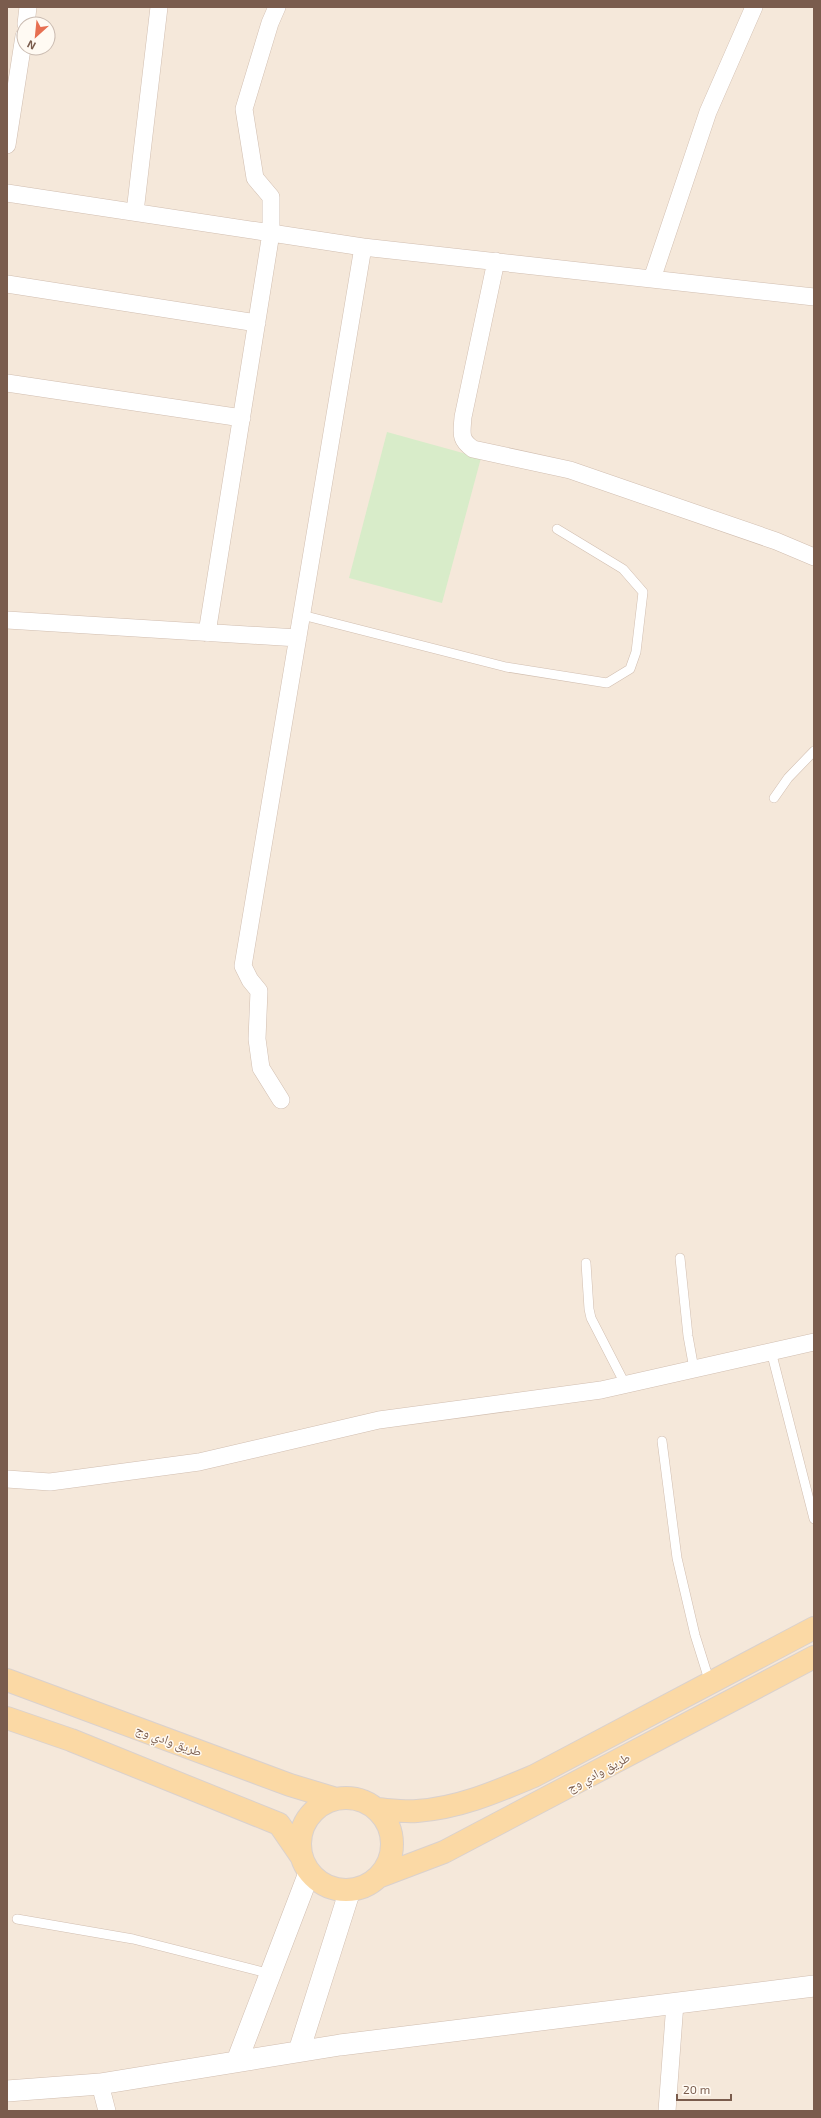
<svg xmlns="http://www.w3.org/2000/svg" width="821" height="2118" font-family="'Exo 2','Noto Naskh Arabic',sans-serif">
<rect width="100%" height="100%" fill="#fdf6ec"/>
<!-- residential -->
<path fill="#f5e8da" fill-rule="evenodd" d="M 7,7 L 814,7 L 814,2111 L 7,2111 ZM 24,24 L 48,24 L 48,48 L 24,48 Z"/>
<!-- green -->
<path fill="#d8ecc9" d="M 387,432 L 481,458 L 442,603 L 349,578 Z"/>
<g fill="none" stroke-linecap="round" stroke-linejoin="round">
<defs>
<path id="service" d="M 302,615 L 506,667 L 607,683 L 630,669 L 636,652 L 643,592 L 623,569 L 557,529
M 774,798 L 788,778 L 814,751
M 680,1258 L 688,1336 L 694,1369
M 586,1263 L 589,1309 L 591,1318 L 625,1384
M 771,1351 L 814,1519
M 662,1441 L 677,1558 L 695,1635 L 710,1683
M 17,1919 L 133,1939 L 271,1974"/>
<path id="minor" d="M 26,24 L 28,7
M 7,145 L 24,36
M 7,193 L 363,247 L 814,297
M 135,212 L 159,7
M 496,261 L 463,417 C 462,433 459,439 473,449 L 570,470 L 776,541 L 814,557
M 652,279 L 708,112 L 754,7
M 7,284 L 257,323
M 7,383 L 242,418
M 7,620 L 298,638
M 207,633 L 271,233 L 271,197 L 255,178 L 244,109 L 270,23 L 277,7
M 281,1100 L 261,1068 L 257,1039 L 259,991 L 250,980 L 243,966 L 363,247
M 7,1479 L 50,1482 L 199,1462 L 379,1420 L 601,1390 L 814,1342
M 100,2084 L 107,2111
M 667,2111 L 675,2003"/>
<path id="tertiary" d="M 299,2051 L 350,1890
M 237,2061 L 309,1873
M 7,2091 L 100,2084 L 340,2045 L 814,1986"/>
<path id="primary" d="M 7,1680 L 290,1785 L 333,1798
M 7,1718 L 71,1740 L 279,1824 L 301,1856
M300 1844a46 46 0 1 1 92 0a46 46 0 1 1-92 0Z
M 377,1809 C 390,1810 404,1812 417,1811 C 459,1808 496,1792 534,1776 L 814,1628
M 378,1877 L 444,1852 L 814,1657"/>
</defs>
<!-- service casing -->
<use href="#service" stroke="#d1beb0" stroke-width="10"/>
<!-- minor casing -->
<use href="#minor" stroke="#d1beb0" stroke-width="18"/>
<!-- tertiary casing -->
<use href="#tertiary" stroke="#d1beb0" stroke-width="22"/>
<!-- primary casing -->
<use href="#primary" stroke="#dad1cd" stroke-width="24"/>
<!-- service -->
<use href="#service" stroke="#fff" stroke-width="9"/>
<!-- minor -->
<use href="#minor" stroke="#fff" stroke-width="17"/>
<!-- tertiary -->
<use href="#tertiary" stroke="#fff" stroke-width="21"/>
<!-- primary -->
<use href="#primary" stroke="#fbd9a5" stroke-width="22"/>
</g>
<g text-anchor="middle" dominant-baseline="central" stroke-width="3" stroke-linejoin="round" paint-order="stroke">
<!-- street labels -->
<g font-size="13" fill="#7a5c4d" stroke="#fffaf3">
<text transform="translate(169 1740) rotate(20)">طريق وادي وج</text>
<text transform="translate(598 1772) rotate(-28)">طريق وادي وج</text>
</g>
</g>
<!-- border -->
<rect width="821" height="2118" fill="none" stroke="#7a5c4d" stroke-width="16"/>
<!-- north arrow -->
<g transform="translate(36 36) rotate(207)"><circle r="19" fill="#fffaf3" stroke="#cabbb1"/>
<path d="M0-3L7 15L0 10L-7 15Z" fill="#e76f51"/>
<text y="-6" font-size="11" font-weight="bold" text-anchor="middle" fill="#7a5c4d">N</text>
</g>
<!-- scale -->
<path d="M677 2094v6h54v-6" fill="none" stroke="#7a5c4d" stroke-width="2"/>
<text x="683" y="2094" font-size="12" fill="#7a5c4d" stroke="#fffaf3" stroke-width="3" paint-order="stroke">20 m</text>
</svg>
